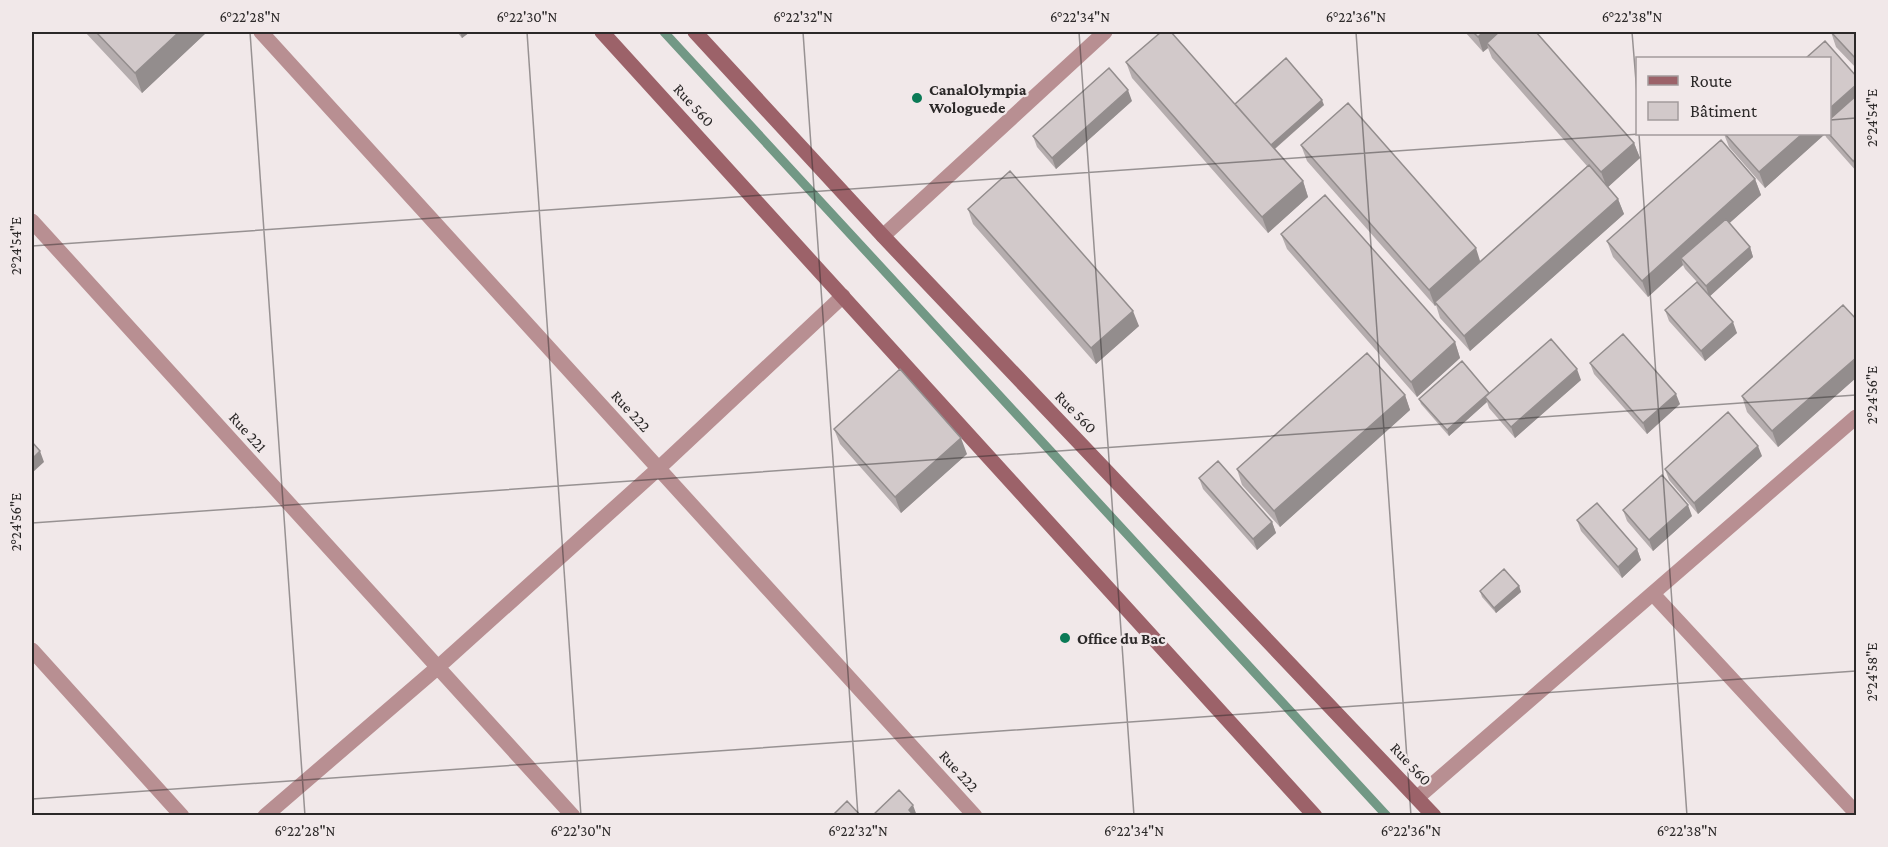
<svg xmlns="http://www.w3.org/2000/svg" width="1888" height="847" font-family="'Crimson Pro',serif">
<rect width="100%" height="100%" fill="#f1e8e9"/>
<g fill="none" stroke-linecap="round" stroke-linejoin="round">
<!-- stream -->
<path stroke="#729885" stroke-width="9" d="M 664,32 L 1387,816"/>
<!-- street -->
<path stroke="#b88f92" stroke-width="15" d="M 261,32 L 975,816
M 32,221 L 573,816
M 883,236 L 1105,32
M 1653,594 L 1856,813
M 32,650 L 182,816
M 1418,797 L 1856,417
M 265,816 L 437,668 L 659,468 L 843,296"/>
<!-- secondary -->
<path stroke="#9c6269" stroke-width="15" d="M 602,32 L 1315,816
M 695,32 L 883,236 L 1434,816"/>
</g>
<!-- wall -->
<path fill="#b5adae" d="M 85,32 L 207,32 L 142,93 Z
M 457,32 L 470,32 L 462,38 Z
M 1465,32 L 1536,32 L 1634,143 L 1640,158 L 1608,187 L 1618,199 L 1624,214 L 1470,351 L 1440,318 L 1436,305 L 1435,306 L 1307,161 L 1301,145 L 1480,261 L 1587,166 L 1492,58 L 1488,48 L 1483,52 Z
M 1831,32 L 1857,32 L 1857,69 L 1836,47 Z
M 1126,62 L 1235,104 L 1324,105 L 1275,149 L 1303,181 L 1308,197 L 1268,233 L 1132,78 Z
M 1857,77 L 1857,172 L 1826,137 L 1825,134 L 1830,134 Z
M 1132,101 L 1056,169 L 1037,147 L 1033,136 Z
M 1724,134 L 1825,134 L 1765,188 L 1729,147 Z
M 1755,179 L 1761,195 L 1729,223 L 1750,247 L 1753,257 L 1710,296 L 1737,333 L 1705,361 L 1669,321 L 1665,310 L 1697,282 L 1685,269 L 1683,265 L 1648,297 L 1613,257 L 1607,241 Z
M 968,209 L 1139,326 L 1096,364 L 973,224 Z
M 1281,234 L 1455,342 L 1460,358 L 1417,397 L 1287,249 Z
M 1857,320 L 1857,377 L 1778,447 L 1747,412 L 1742,396 Z
M 1590,363 L 1680,404 L 1647,434 L 1594,374 Z
M 1581,380 L 1515,438 L 1489,408 L 1487,402 L 1449,436 L 1421,404 L 1419,399 L 1489,393 Z
M 1405,395 L 1410,410 L 1280,527 L 1242,485 L 1237,469 Z
M 834,429 L 967,454 L 901,513 L 840,444 Z
M 1762,456 L 1698,514 L 1669,480 L 1665,469 Z
M 1199,478 L 1272,522 L 1276,533 L 1257,550 L 1203,489 Z
M 1623,510 L 1692,516 L 1653,551 L 1627,521 Z
M 1577,520 L 1637,549 L 1641,560 L 1622,578 L 1581,531 Z
M 1519,586 L 1521,592 L 1496,613 L 1482,597 L 1480,591 Z"/>
<!-- shaded-wall -->
<path fill="#938d8d" d="M 179,32 L 207,32 L 142,93 L 135,73 Z
M 460,32 L 470,32 L 462,38 Z
M 1483,32 L 1507,32 L 1487,43 L 1488,48 L 1483,52 L 1478,37 Z
M 1857,84 L 1857,105 L 1830,129 L 1830,108 Z
M 1128,90 L 1132,101 L 1056,169 L 1052,158 Z
M 1322,100 L 1324,105 L 1271,152 L 1269,147 Z
M 1802,134 L 1825,134 L 1765,188 L 1759,172 Z
M 1634,143 L 1640,158 L 1607,188 L 1601,172 Z
M 1857,158 L 1857,171 L 1853,161 Z
M 1755,179 L 1761,195 L 1685,263 L 1681,258 L 1683,265 L 1648,297 L 1642,281 Z
M 1303,181 L 1308,197 L 1268,233 L 1262,217 Z
M 1618,199 L 1624,214 L 1470,351 L 1464,336 Z
M 1750,247 L 1753,257 L 1709,297 L 1706,286 Z
M 1476,248 L 1481,264 L 1435,302 L 1436,305 L 1435,306 L 1429,290 Z
M 1133,311 L 1139,326 L 1096,364 L 1091,348 Z
M 1733,322 L 1737,333 L 1705,361 L 1701,351 Z
M 1455,342 L 1460,358 L 1417,397 L 1411,382 Z
M 1857,357 L 1857,377 L 1778,447 L 1772,431 Z
M 1577,369 L 1581,380 L 1515,438 L 1511,427 Z
M 1489,393 L 1485,397 L 1487,402 L 1449,436 L 1447,430 Z
M 1676,394 L 1680,404 L 1647,434 L 1643,423 Z
M 1405,395 L 1410,410 L 1280,527 L 1274,511 Z
M 961,438 L 967,454 L 901,513 L 895,497 Z
M 1758,446 L 1762,456 L 1698,514 L 1694,503 Z
M 40,451 L 44,462 L 32,473 L 32,459 Z
M 1688,505 L 1692,516 L 1653,551 L 1649,540 Z
M 1272,522 L 1276,533 L 1257,550 L 1253,539 Z
M 1637,549 L 1641,560 L 1622,578 L 1618,567 Z
M 1519,586 L 1521,592 L 1496,613 L 1494,608 Z
M 913,805 L 917,816 L 911,816 L 909,810 Z"/>
<!-- building -->
<path fill="#d2c9ca" stroke="#938d8d" stroke-width="1.5" d="M 96,32 L 179,32 L 135,73 Z
M 1161,32 L 1171,32 L 1303,181 L 1262,217 L 1126,62 Z
M 1473,32 L 1483,32 L 1478,37 Z
M 1499,32 L 1536,32 L 1634,143 L 1601,172 L 1487,43 Z
M 1831,32 L 1857,32 L 1857,60 Z
M 1825,41 L 1857,77 L 1857,84 L 1830,108 L 1830,58 L 1806,58 Z
M 1286,58 L 1322,100 L 1271,145 L 1235,104 Z
M 1109,68 L 1128,90 L 1052,158 L 1033,136 Z
M 1857,95 L 1857,158 L 1853,161 L 1829,134 L 1830,119 Z
M 1348,103 L 1476,248 L 1429,290 L 1301,145 Z
M 1725,134 L 1802,134 L 1759,172 Z
M 1721,140 L 1755,179 L 1642,281 L 1607,241 Z
M 1589,165 L 1618,199 L 1464,336 L 1435,302 Z
M 1010,171 L 1133,311 L 1091,348 L 968,209 Z
M 1325,195 L 1455,342 L 1411,382 L 1281,234 Z
M 1726,219 L 1750,247 L 1706,286 L 1681,258 Z
M 1697,282 L 1733,322 L 1701,351 L 1665,310 Z
M 1843,305 L 1857,320 L 1857,357 L 1772,431 L 1742,396 Z
M 1623,334 L 1676,394 L 1643,423 L 1590,363 Z
M 1551,339 L 1577,369 L 1511,427 L 1485,397 Z
M 1367,353 L 1405,395 L 1274,511 L 1237,469 Z
M 1462,361 L 1489,393 L 1447,430 L 1419,399 Z
M 900,369 L 961,438 L 895,497 L 834,429 Z
M 1728,412 L 1758,446 L 1694,503 L 1665,469 Z
M 32,442 L 40,451 L 32,459 Z
M 1218,461 L 1272,522 L 1253,539 L 1199,478 Z
M 1662,475 L 1688,505 L 1649,540 L 1623,510 Z
M 1597,503 L 1637,549 L 1618,567 L 1577,520 Z
M 1504,569 L 1519,586 L 1494,608 L 1480,591 Z
M 899,790 L 913,805 L 909,810 L 914,816 L 872,816 Z
M 847,801 L 861,816 L 832,816 Z"/>
<!-- ticks -->
<path fill="none" stroke="#2b2828" stroke-width="1.5" stroke-opacity="0.45" d="M 250,32 L 305,816M 527,32 L 581,816M 803,32 L 858,816M 1079,32 L 1134,816M 1356,32 L 1411,816M 1632,32 L 1638,106M 1830,120 L 1856,118M 1639,134 L 1687,816M 32,246 L 1640,134M 32,523 L 1856,395M 32,799 L 1856,671"/>
<!-- markers -->
<g fill="#0b7a56" stroke="#f1e8e9" stroke-width="2">
<circle cx="917" cy="98" r="6"/>
<circle cx="1065" cy="638" r="6"/>
</g>
<g text-anchor="middle" dominant-baseline="central" stroke-width="4.5" stroke-linejoin="round" paint-order="stroke">
<!-- poi labels -->
<g font-size="16" font-weight="bold" fill="#2b2828" stroke="#f1e8e9" text-anchor="start">
<text x="929" y="89">CanalOlympia<tspan x="929" dy="18">Wologuede</tspan></text>
<text x="1077" y="638">Office du Bac</text>
</g>
<!-- street labels -->
<g font-size="16" fill="#2b2828" stroke="#f1e8e9">
<text transform="translate(694 105) rotate(48)">Rue 560</text>
<text transform="translate(631 411) rotate(48)">Rue 222</text>
<text transform="translate(1076 412) rotate(46)">Rue 560</text>
<text transform="translate(248 432) rotate(48)">Rue 221</text>
<text transform="translate(1411 764) rotate(47)">Rue 560</text>
<text transform="translate(959 771) rotate(48)">Rue 222</text>
</g>
</g>
<!-- border -->
<rect width="1888" height="847" fill="none" stroke="#f1e8e9" stroke-width="66"/>
<!-- legend -->
<rect x="1636" y="57" width="195" height="78" fill="#f1e8e9" stroke="#a29b9c" stroke-width="1.5"/>
<rect x="1648" y="76" width="30" height="9" fill="#9c6269" stroke="#a29b9c" stroke-width="1.5"/>
<text x="1690" y="87" font-size="18" fill="#2b2828">Route</text>
<rect x="1648" y="102" width="30" height="18" fill="#d2c9ca" stroke="#a29b9c" stroke-width="1.5"/>
<text x="1690" y="117" font-size="18" fill="#2b2828">Bâtiment</text>
<rect x="33" y="33" width="1822" height="781" fill="none" stroke="#2b2828" stroke-width="2"/>
<g font-size="15" text-anchor="middle" fill="#2b2828">
<text x="250" y="22">6°22'28"N</text>
<text x="527" y="22">6°22'30"N</text>
<text x="803" y="22">6°22'32"N</text>
<text x="1080" y="22">6°22'34"N</text>
<text x="1356" y="22">6°22'36"N</text>
<text x="1632" y="22">6°22'38"N</text>
<text transform="translate(1872 118) rotate(-90)" y="5">2°24'54"E</text>
<text transform="translate(16 246) rotate(-90)" y="5">2°24'54"E</text>
<text transform="translate(1872 395) rotate(-90)" y="5">2°24'56"E</text>
<text transform="translate(16 522) rotate(-90)" y="5">2°24'56"E</text>
<text transform="translate(1872 672) rotate(-90)" y="5">2°24'58"E</text>
<text x="305" y="836">6°22'28"N</text>
<text x="581" y="836">6°22'30"N</text>
<text x="858" y="836">6°22'32"N</text>
<text x="1134" y="836">6°22'34"N</text>
<text x="1411" y="836">6°22'36"N</text>
<text x="1687" y="836">6°22'38"N</text>
</g>
</svg>
